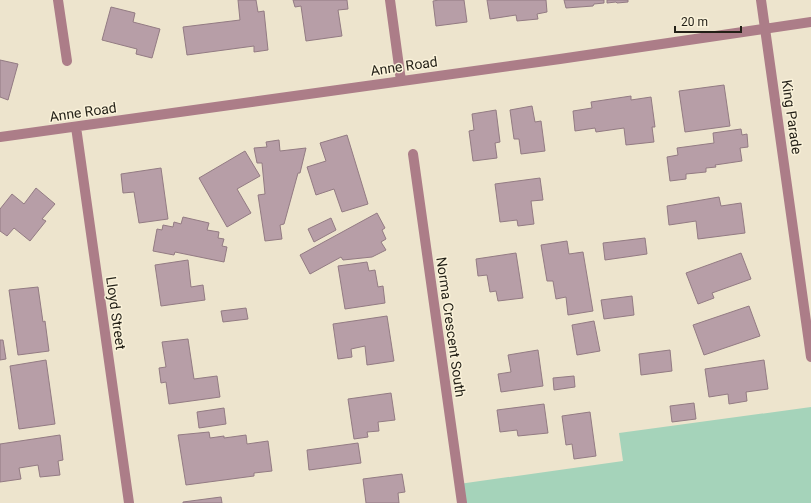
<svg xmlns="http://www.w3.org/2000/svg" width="811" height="503" font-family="Roboto,sans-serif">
<rect width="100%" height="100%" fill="#ede4cd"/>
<!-- green -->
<path fill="#a5d3ba" d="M 811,407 L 811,503 L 462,503 L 459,484 L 623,461 L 619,433 Z"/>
<!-- building -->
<path fill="#b79ea7" stroke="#937b83" d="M 238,0 L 256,0 L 258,12 L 264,11 L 268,50 L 254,52 L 254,46 L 187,55 L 183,27 L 240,20 Z
M 293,0 L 347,0 L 348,9 L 338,10 L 342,36 L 306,41 L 301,6 L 295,7 Z
M 439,0 L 464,0 L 467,22 L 436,26 L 433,1 Z
M 487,0 L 546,0 L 547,12 L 537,14 L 538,19 L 517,21 L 516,15 L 490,19 Z
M 564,0 L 604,0 L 604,3 L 594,4 L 593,6 L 566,8 Z
M 607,0 L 628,0 L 628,2 L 617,3 L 616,2 L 607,3 Z
M 111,7 L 135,13 L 133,22 L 160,29 L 152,58 L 136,54 L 137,49 L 102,40 Z
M 0,60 L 18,64 L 8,100 L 0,97 Z
M 724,85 L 730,126 L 685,132 L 679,91 Z
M 631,96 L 631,100 L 651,97 L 655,127 L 652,127 L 654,142 L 626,145 L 624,128 L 596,132 L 595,128 L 575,131 L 573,111 L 592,108 L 591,102 Z
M 532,106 L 535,122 L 541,121 L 545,151 L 521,154 L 519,139 L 514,139 L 510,110 Z
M 496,110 L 500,142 L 495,143 L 497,158 L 473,161 L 469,131 L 474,130 L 472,114 Z
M 741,129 L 742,135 L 747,134 L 748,147 L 740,148 L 742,161 L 715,165 L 716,167 L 706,168 L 706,172 L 686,174 L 686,179 L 670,181 L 667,157 L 678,155 L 677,148 L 714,143 L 713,133 Z
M 347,135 L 368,204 L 342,212 L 334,189 L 316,195 L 307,167 L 326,161 L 320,143 Z
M 279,140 L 280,151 L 306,148 L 300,173 L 298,173 L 284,224 L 280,225 L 282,239 L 265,241 L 258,195 L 265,194 L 262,163 L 257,163 L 254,148 L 267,147 L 266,142 Z
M 245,151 L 260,176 L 237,189 L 251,213 L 227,227 L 199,178 Z
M 161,168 L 168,219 L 139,223 L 134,192 L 123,193 L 121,174 Z
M 540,178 L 543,200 L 531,201 L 534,224 L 518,226 L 517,220 L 500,222 L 495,184 Z
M 36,188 L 55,204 L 42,219 L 46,221 L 30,241 L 14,228 L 7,236 L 0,231 L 0,209 L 12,194 L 24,204 Z
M 719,197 L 721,206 L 741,203 L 745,233 L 698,239 L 696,221 L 669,225 L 667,206 Z
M 377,213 L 385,228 L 382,230 L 386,239 L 381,242 L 386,250 L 372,257 L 343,260 L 341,257 L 310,274 L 300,255 Z
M 183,217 L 209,223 L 207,230 L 219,232 L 218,238 L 224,239 L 222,246 L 227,247 L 224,262 L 175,252 L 174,255 L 153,251 L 157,229 L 162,230 L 163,225 L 173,227 L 174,222 L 181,224 Z
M 331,218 L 336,230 L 314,242 L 308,229 Z
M 645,238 L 647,254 L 605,260 L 603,243 Z
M 567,241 L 569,254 L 583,252 L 593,311 L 568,315 L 566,297 L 556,299 L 553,281 L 547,281 L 541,245 Z
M 516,253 L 523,298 L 498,301 L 496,291 L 490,292 L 487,275 L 478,276 L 476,259 Z
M 741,253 L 751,279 L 712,293 L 714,298 L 698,304 L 686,273 Z
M 188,260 L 191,287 L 203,285 L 205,300 L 161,306 L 155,265 Z
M 367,262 L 369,271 L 375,270 L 378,287 L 383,286 L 385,303 L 345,309 L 338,266 Z
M 38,287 L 43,322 L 45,321 L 49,351 L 18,355 L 9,290 Z
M 632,296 L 634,315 L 604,319 L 601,300 Z
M 749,306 L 760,336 L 704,355 L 693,325 Z
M 246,308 L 248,319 L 223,322 L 221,311 Z
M 387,316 L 394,361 L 367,365 L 365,346 L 351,349 L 352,357 L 338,359 L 333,324 Z
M 594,321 L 600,351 L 577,355 L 572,325 Z
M 188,339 L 194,379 L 217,376 L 220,397 L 169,404 L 166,382 L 161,383 L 159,368 L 166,367 L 162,342 Z
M 0,340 L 3,340 L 6,359 L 0,360 Z
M 538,350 L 543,386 L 501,392 L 498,374 L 511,372 L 508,355 Z
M 670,350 L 672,371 L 641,375 L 639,354 Z
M 46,360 L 55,424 L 19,429 L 10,366 Z
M 764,360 L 768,389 L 746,392 L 747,401 L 729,404 L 728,394 L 709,397 L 705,369 Z
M 574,376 L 575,387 L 554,390 L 553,378 Z
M 391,393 L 395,420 L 378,422 L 379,431 L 367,432 L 368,437 L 354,439 L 348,399 Z
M 694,403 L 696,419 L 672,422 L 670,406 Z
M 544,404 L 548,433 L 518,436 L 517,430 L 500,432 L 497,410 Z
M 224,408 L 226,424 L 199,428 L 197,412 Z
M 590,412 L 596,456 L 574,459 L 572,444 L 566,445 L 562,416 Z
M 209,432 L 210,438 L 224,436 L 224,438 L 246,435 L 247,444 L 268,441 L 272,471 L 254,473 L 254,476 L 186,485 L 178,435 Z
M 60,435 L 63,460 L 58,461 L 60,475 L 40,477 L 38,465 L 19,468 L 21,479 L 0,482 L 0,444 Z
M 358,443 L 361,463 L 309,470 L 307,450 Z
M 402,474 L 405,492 L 398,493 L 399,503 L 366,503 L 363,479 Z
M 221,497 L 222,503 L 183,503 L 183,502 Z"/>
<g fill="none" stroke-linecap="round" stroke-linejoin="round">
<!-- minor -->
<path stroke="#ac7d88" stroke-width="10" d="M 58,0 L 67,61
M 390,0 L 401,81
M 761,0 L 811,357
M 76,127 L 129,503
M 0,137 L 560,59 L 811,22
M 413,154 L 462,503"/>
</g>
<g text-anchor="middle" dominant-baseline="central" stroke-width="3" stroke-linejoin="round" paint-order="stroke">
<!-- street labels -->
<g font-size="14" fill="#221f16" stroke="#faf2da">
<text transform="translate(404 66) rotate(-8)">Anne Road</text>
<text transform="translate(83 112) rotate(-8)">Anne Road</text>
<text transform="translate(792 117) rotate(82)">King Parade</text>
<text transform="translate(116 313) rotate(82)">Lloyd Street</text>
<text transform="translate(451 327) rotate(82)">Norma Crescent South</text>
</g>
</g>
<!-- scale -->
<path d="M675 26v6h66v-6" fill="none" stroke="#221f16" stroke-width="2"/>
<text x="681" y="26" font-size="12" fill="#221f16" stroke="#faf2da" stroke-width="3" paint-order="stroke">20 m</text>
</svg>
